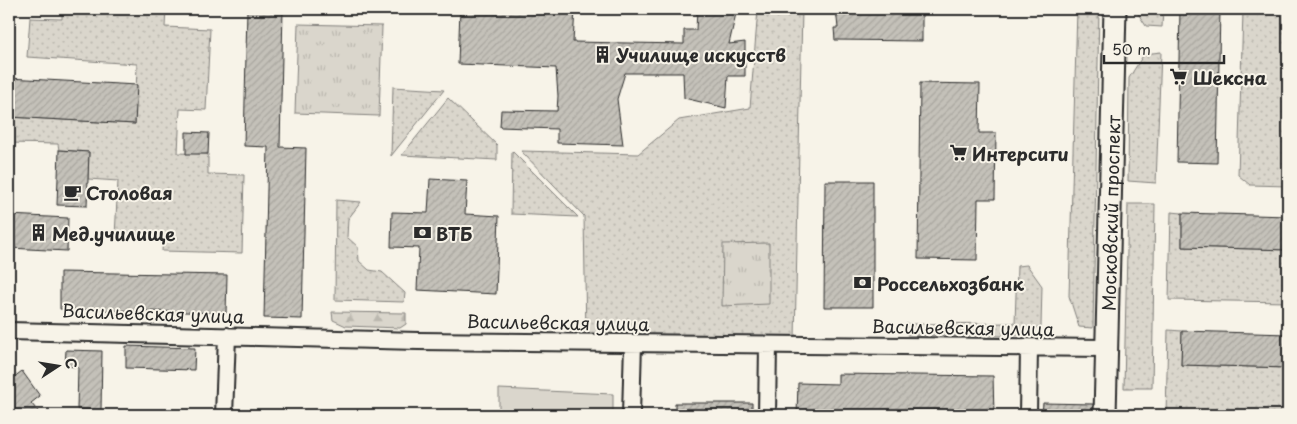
<svg xmlns="http://www.w3.org/2000/svg" width="1297" height="424" font-family="'Playpen Sans',sans-serif">
<defs>
<pattern id="grass-dots" width="8" height="8" patternUnits="userSpaceOnUse" patternTransform="scale(1.25)"><rect width="8" height="8" fill="#dad6cc"/><path d="M2 2h.1M6 6h.1" fill="none" stroke="#bbb8af" stroke-width="1.8" stroke-linecap="round"/></pattern>
<pattern id="forest-firs" width="22" height="20" patternUnits="userSpaceOnUse" patternTransform="scale(1.25)"><rect width="22" height="20" fill="#dad6cc"/><path d="M5 1l3.5 6h-7zM16 11l3.5 6h-7z" fill="#bbb8af"/></pattern>
<pattern id="park-tufts" width="24" height="20" patternUnits="userSpaceOnUse" patternTransform="scale(1.25)"><rect width="24" height="20" fill="#dad6cc"/><path d="M3 7l-1-3M5 7V3M7 7l1-3M15 17l-1-3M17 17v-4M19 17l1-3" fill="none" stroke="#bbb8af"/></pattern>
<pattern id="building-hatch" width="6" height="6" patternUnits="userSpaceOnUse" patternTransform="scale(1.25)"><rect width="6" height="6" fill="#c4c1b9"/><path d="M-1 1l2-2M0 6l6-6M5 7l2-2" fill="none" stroke="#a9a69f"/></pattern>
</defs>
<rect width="100%" height="100%" fill="#f7f3e8"/>
<filter id="ink" filterUnits="userSpaceOnUse"><feTurbulence type="fractalNoise" baseFrequency=".02" numOctaves="2"/><feDisplacementMap in="SourceGraphic" scale="10" xChannelSelector="R" yChannelSelector="G"/><feConvolveMatrix kernelMatrix="1 2 1 2 8 2 1 2 1" color-interpolation-filters="sRGB"/></filter>
<g filter="url(#ink)">
<!-- grass -->
<path fill="url(#grass-dots)" stroke="#82807c" d="M 62,9 L 166,9 L 165,27 L 210,29 L 206,110 L 180,109 L 178,153 L 208,154 L 208,174 L 244,175 L 242,253 L 162,251 L 163,236 L 115,236 L 118,181 L 88,179 L 89,152 L 59,150 L 58,144 L 9,143 L 9,117 L 135,124 L 137,64 L 27,57 L 30,18 L 62,19 Z
M 758,9 L 802,9 L 795,339 L 586,337 L 584,216 L 521,151 L 638,154 L 679,120 L 750,108 Z
M 1077,9 L 1099,9 L 1093,328 L 1079,327 L 1069,296 Z
M 1135,9 L 1163,9 L 1162,27 L 1146,26 Z
M 1246,9 L 1288,9 L 1288,186 L 1250,185 L 1238,175 L 1243,12 Z
M 1161,52 L 1156,183 L 1128,181 L 1129,78 L 1144,54 Z
M 393,87 L 444,90 L 391,156 Z
M 448,98 L 497,145 L 497,160 L 402,155 Z
M 512,151 L 578,217 L 511,214 Z
M 336,200 L 361,202 L 348,219 L 347,237 L 358,247 L 359,261 L 369,270 L 382,272 L 405,293 L 404,302 L 335,300 Z
M 1128,204 L 1155,204 L 1152,388 L 1124,388 Z
M 1171,212 L 1182,213 L 1182,247 L 1288,250 L 1288,302 L 1169,300 Z
M 1027,265 L 1042,286 L 1041,326 L 1015,336 L 907,335 L 906,324 L 1015,323 L 1017,266 Z
M 1168,330 L 1182,331 L 1181,365 L 1288,368 L 1288,415 L 1166,415 Z"/>
<!-- forest -->
<path fill="url(#forest-firs)" stroke="#82807c" d="M 332,312 L 406,313 L 406,324 L 400,328 L 346,326 L 333,320 Z"/>
<!-- park -->
<path fill="url(#park-tufts)" stroke="#82807c" d="M 298,24 L 382,26 L 379,116 L 295,113 Z
M 769,243 L 769,304 L 722,306 L 723,244 Z"/>
<!-- pitch -->
<path fill="#dad6cc" stroke="#82807c" d="M 499,389 L 613,394 L 613,415 L 499,415 Z"/>
<!-- building -->
<path fill="url(#building-hatch)" stroke="#2b2b2b" d="M 247,9 L 283,9 L 280,147 L 306,148 L 302,319 L 264,318 L 268,147 L 244,146 Z
M 460,9 L 575,9 L 573,42 L 684,44 L 684,30 L 696,30 L 697,9 L 737,9 L 729,44 L 745,42 L 745,76 L 728,76 L 726,108 L 684,98 L 683,73 L 625,73 L 617,99 L 623,145 L 557,143 L 557,129 L 500,127 L 501,110 L 557,111 L 558,96 L 556,68 L 458,64 Z
M 836,9 L 922,9 L 922,41 L 835,40 L 834,28 L 838,28 Z
M 1180,9 L 1220,9 L 1217,163 L 1177,162 Z
M 9,78 L 137,85 L 135,124 L 9,117 Z
M 920,83 L 980,84 L 979,133 L 996,133 L 995,199 L 978,199 L 977,260 L 918,259 Z
M 186,132 L 209,133 L 208,154 L 186,154 Z
M 59,150 L 89,152 L 87,206 L 57,205 Z
M 430,179 L 467,181 L 465,214 L 499,216 L 496,294 L 417,290 L 419,248 L 391,247 L 392,212 L 428,213 Z
M 825,181 L 873,181 L 873,307 L 824,307 Z
M 1182,213 L 1288,216 L 1288,250 L 1182,247 Z
M 9,215 L 68,218 L 67,251 L 9,248 Z
M 60,272 L 227,275 L 226,313 L 60,309 Z
M 1182,331 L 1288,334 L 1288,368 L 1181,365 Z
M 126,346 L 195,348 L 194,370 L 126,368 Z
M 66,350 L 102,351 L 101,410 L 77,409 L 78,367 L 65,366 Z
M 22,371 L 40,396 L 31,403 L 41,415 L 9,415 L 9,381 Z
M 838,374 L 993,376 L 994,415 L 956,415 L 956,410 L 840,410 L 840,415 L 797,415 L 798,383 L 838,384 Z
M 675,403 L 752,403 L 752,415 L 675,415 Z
M 1043,403 L 1093,404 L 1093,415 L 1042,415 Z"/>
<g fill="none" stroke-linecap="round" stroke-linejoin="round">
<defs>
<path id="minor" d="M 9,331 L 418,341 L 1106,348
M 224,415 L 227,336
M 631,415 L 633,343
M 767,415 L 768,345
M 1028,415 L 1029,348"/>
<g id="tertiary">
<path id="s1" d="M 1105,415 L 1115,9"/>
</g>
</defs>
<!-- minor casing -->
<use href="#minor" stroke="#2b2b2b" stroke-width="20"/>
<!-- tertiary casing -->
<use href="#tertiary" stroke="#2b2b2b" stroke-width="25"/>
<!-- minor -->
<use href="#minor" stroke="#f7f3e8" stroke-width="16"/>
<!-- tertiary -->
<use href="#tertiary" stroke="#f7f3e8" stroke-width="21"/>
</g>
</g>
<!-- icons -->
<defs>
<symbol id="building-bare" viewBox="-9 -9 18 18"><path d="M-4-6H4V6H1V3H-1V6H-4ZM-2.5-4.3h1.7v1.8h-1.7ZM.8-4.3h1.7v1.8H.8ZM-2.5-1h1.7V.8h-1.7ZM.8-1h1.7V.8H.8Z" fill="#2b2b2b" stroke="#f7f3e8" stroke-width="2.5" paint-order="stroke"/></symbol>
<symbol id="supermarket-bare" viewBox="-9 -9 18 18"><path d="M-6-5.5h2.5l.6 2H6L4.5 2H-2.5L-4.4-4H-6ZM-1.5 3.2a1.3 1.3 0 1 0 .1 0ZM3 3.2a1.3 1.3 0 1 0 .1 0Z" fill="#2b2b2b" stroke="#f7f3e8" stroke-width="2.5" paint-order="stroke"/></symbol>
<symbol id="cafe-bare" viewBox="-9 -9 18 18"><path d="M-5.5-4.5H6V0H3Q3 3.5 0 3.5H-2.5Q-5.5 3.5-5.5 0ZM3-3.2v2h1.7v-2ZM-6 4.5H4V6H-6Z" fill="#2b2b2b" stroke="#f7f3e8" stroke-width="2.5" paint-order="stroke"/></symbol>
<symbol id="bank-bare" viewBox="-9 -9 18 18"><path d="M-6-4H6V4H-6ZM0-2.3a2.3 2.3 0 1 0 0 4.6a2.3 2.3 0 1 0 0-4.6Z" fill="#2b2b2b" stroke="#f7f3e8" stroke-width="2.5" paint-order="stroke"/></symbol>
</defs>
<g fill-rule="evenodd">
<use href="#building-bare" x="590" y="42" width="25" height="25"/>
<use href="#supermarket-bare" x="1166" y="64" width="25" height="25"/>
<use href="#supermarket-bare" x="946" y="140" width="25" height="25"/>
<use href="#cafe-bare" x="60" y="180" width="25" height="25"/>
<use href="#building-bare" x="26" y="220" width="25" height="25"/>
<use href="#bank-bare" x="410" y="220" width="25" height="25"/>
<use href="#bank-bare" x="850" y="270" width="25" height="25"/>
</g>
<g text-anchor="middle" dominant-baseline="central" stroke-width="4" stroke-linejoin="round" paint-order="stroke">
<!-- poi labels -->
<g font-size="18" font-weight="bold" fill="#2b2b2b" stroke="#f7f3e8" text-anchor="start">
<text x="616" y="54">Училище искусств</text>
<text x="1193" y="77">Шексна</text>
<text x="972" y="153">Интерсити</text>
<text x="86" y="192">Столовая</text>
<text x="52" y="233">Мед.училище</text>
<text x="436" y="233">ВТБ</text>
<text x="877" y="283">Россельхозбанк</text>
</g>
<!-- street labels -->
<g font-size="18" fill="#2b2b2b" stroke="#f7f3e8">
<text stroke="none"><textPath href="#s1" startOffset="202">Московский проспект</textPath></text>
<text transform="translate(153 313) rotate(2)">Васильевская улица</text>
<text transform="translate(558 322) rotate(1)">Васильевская улица</text>
<text transform="translate(963 327) rotate(1)">Васильевская улица</text>
</g>
</g>
<!-- margin -->
<rect width="1297" height="424" fill="none" stroke="#f7f3e8" stroke-width="30"/>
<rect x="15" y="15" width="1267" height="394" fill="none" stroke="#2b2b2b" stroke-width="2" filter="url(#ink)"/>
<!-- north arrow -->
<g transform="translate(58 366) rotate(78)" stroke="#f7f3e8" stroke-width="4" paint-order="stroke">
<path d="M0-4L9 19L0 12L-9 19Z" fill="#2b2b2b"/>
<text y="-8" font-size="14" font-weight="bold" text-anchor="middle" fill="#2b2b2b">С</text>
</g>
<!-- scale -->
<path d="M1104 55v8h120v-8" fill="none" stroke="#2b2b2b" stroke-width="2.5"/>
<text x="1112" y="55" font-size="15" fill="#2b2b2b" stroke="#f7f3e8" stroke-width="4" paint-order="stroke">50 m</text>
</svg>
